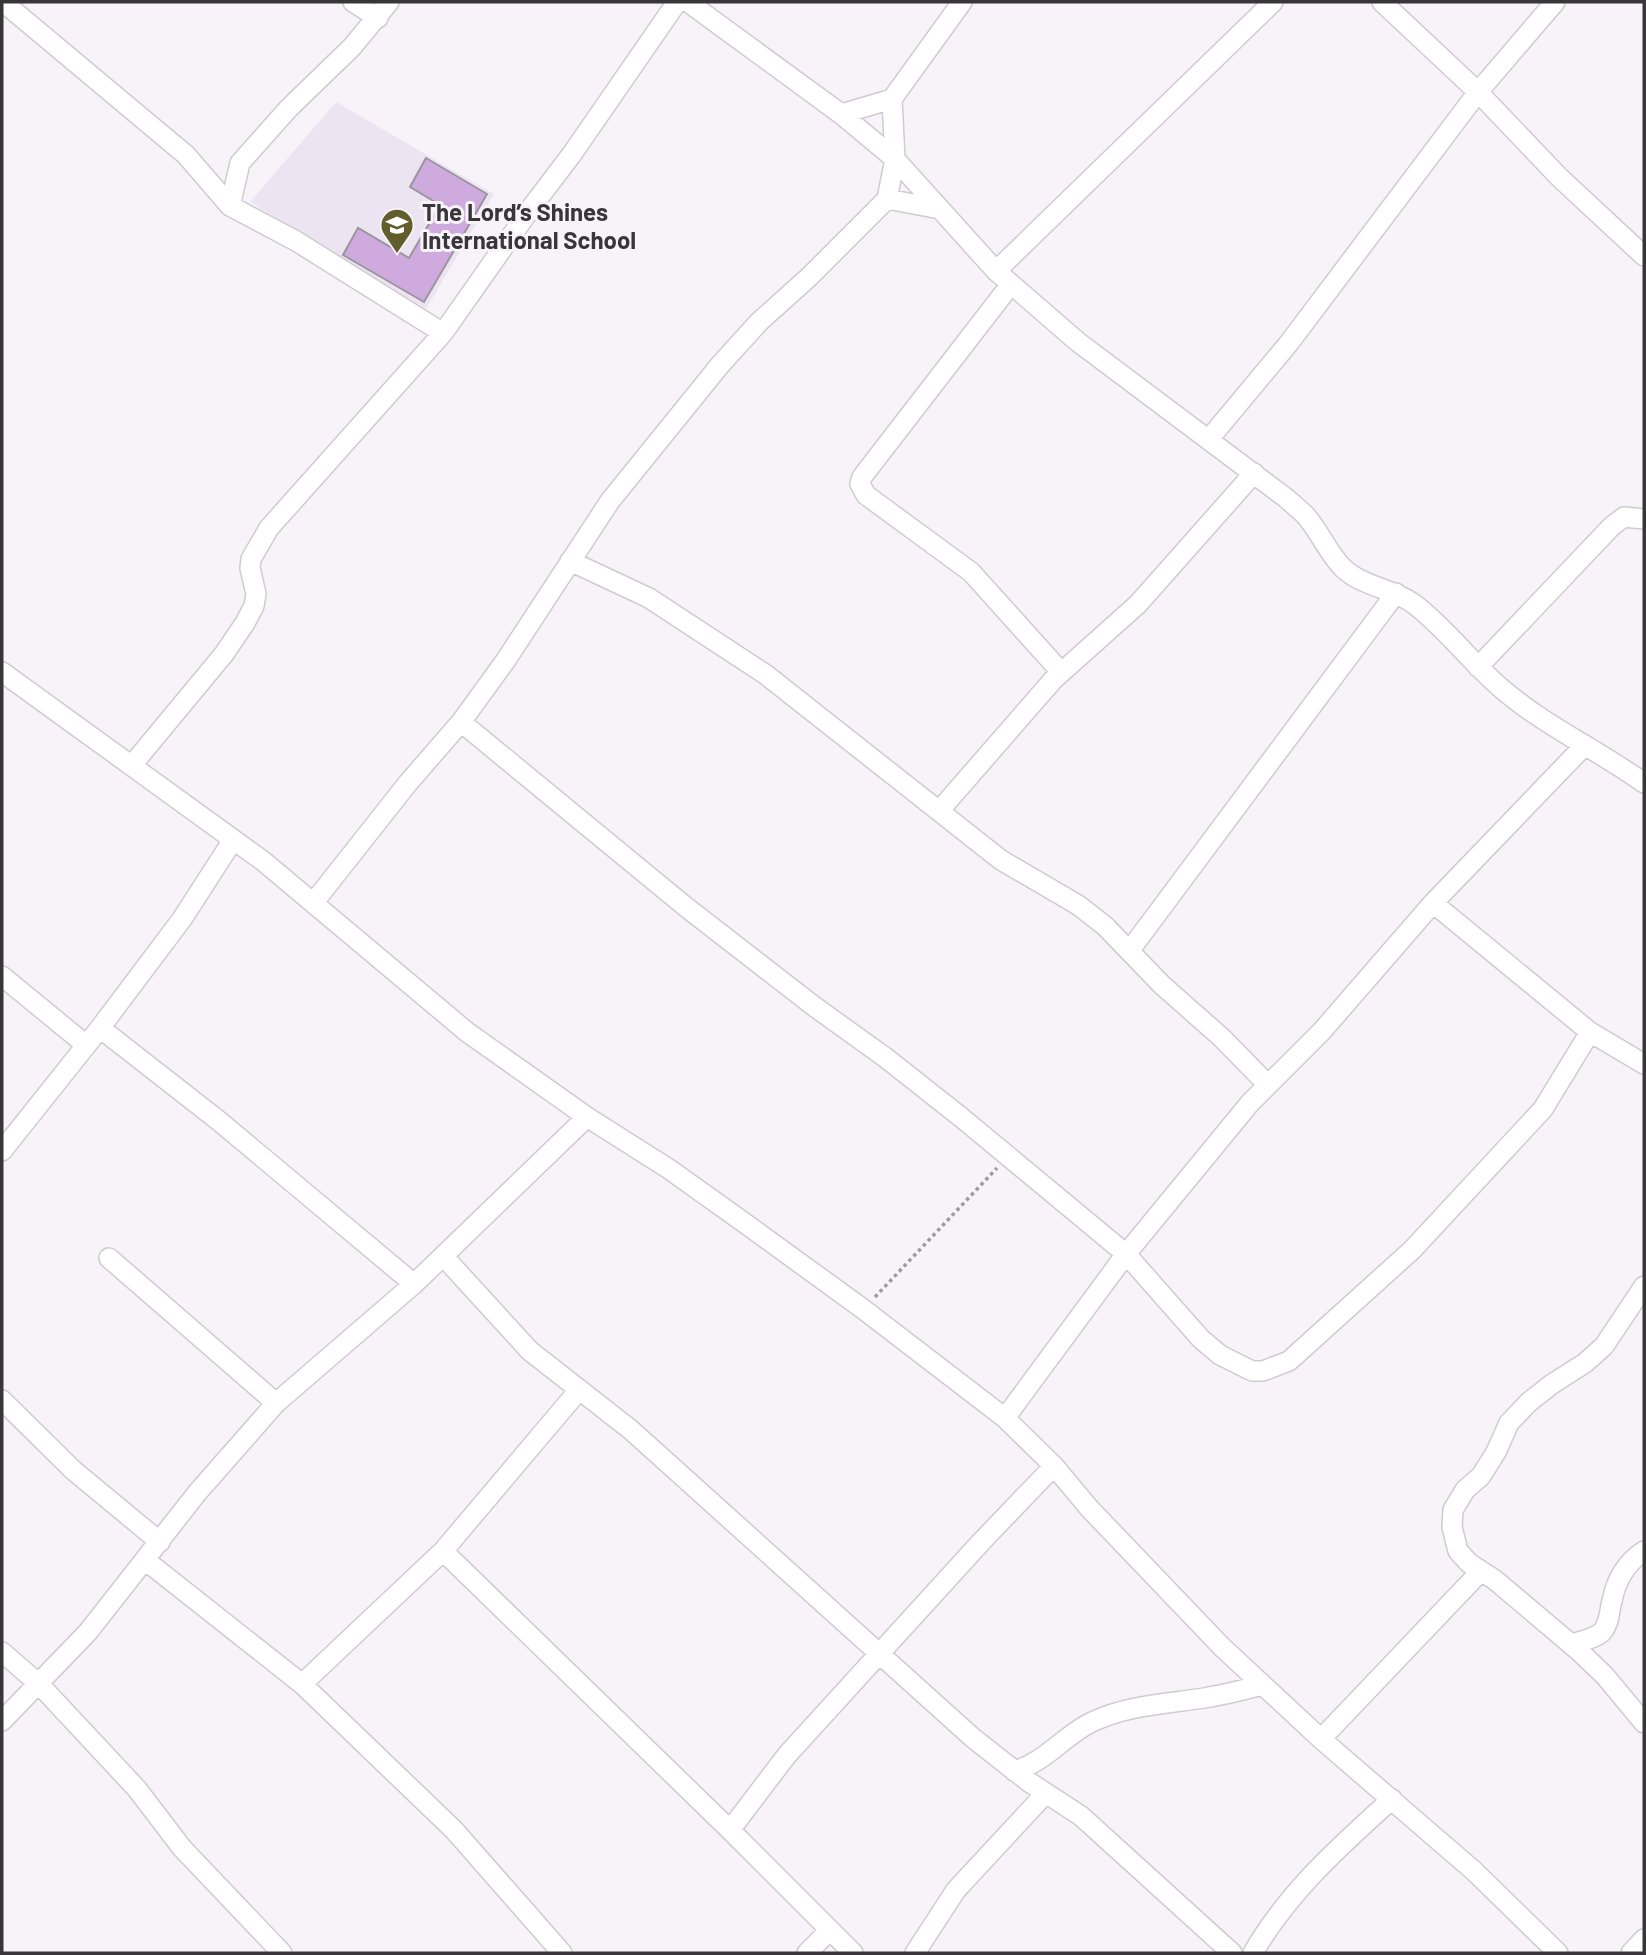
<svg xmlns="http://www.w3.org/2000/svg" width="1646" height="1955" font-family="Barlow,sans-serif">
<rect width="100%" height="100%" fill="#f7f3f9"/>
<!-- built -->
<path fill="#ede4f1" d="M 336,102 L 494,194 L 426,309 L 250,202 Z"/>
<!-- building -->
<path fill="#ceaade" stroke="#9a969c" stroke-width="2" d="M 426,158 L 487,194 L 424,302 L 343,255 L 358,228 L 409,258 L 440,205 L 410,187 Z"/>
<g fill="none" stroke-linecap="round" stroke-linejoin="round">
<defs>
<path id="minor" d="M 3,2 L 186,155 L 230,206 L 296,241 L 443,333
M 353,2 L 378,18
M 688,2 L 841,114 L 895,159 L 996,271 L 1078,342 L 1286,498 C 1293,504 1300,510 1306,516 C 1320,532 1328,553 1343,568 C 1363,587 1392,588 1414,604 C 1446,628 1471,663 1502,689 C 1545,726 1598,750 1644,783
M 1382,2 L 1478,92 L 1559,177 L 1644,256
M 841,114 L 892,99 L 962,2
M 887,199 L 940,209
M 230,206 L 240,163 L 289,108 L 352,47 L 389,2
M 996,271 L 1273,2
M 1011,284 L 862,477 L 860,484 L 866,495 L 971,572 L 1061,672
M 1209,439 L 1289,343 L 1478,92 L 1555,2
M 570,561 L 649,598 L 765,674 L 1001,860 L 1078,905 L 1105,926 L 1162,985 L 1222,1038 L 1268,1085
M 1478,667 L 1612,526 L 1624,517 L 1644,519
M 2,672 L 263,861 L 467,1032 L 587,1117 L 669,1169 L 746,1224 L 863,1309 L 1005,1418 L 1054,1466 L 1089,1508 L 1222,1647 L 1321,1739 L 1474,1871 L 1558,1953
M 461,722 L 686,907 L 815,1007 L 886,1058 L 962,1118 L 1126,1254 L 1201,1339 L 1220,1355 L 1252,1371 L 1263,1371 L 1289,1361 L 1412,1250 L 1543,1109 L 1590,1032 L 1644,1064
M 132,765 L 224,654 L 245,623 L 254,606 L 256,594 L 250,568 L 251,559 L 269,528 L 443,333 L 531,208 L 572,154 L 677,2
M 939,811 L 1053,680 L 1138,604 L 1254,473
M 314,902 L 408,783 L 461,722 L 506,660 L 610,501 L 720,365 L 759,322 L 809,277 L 887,199 L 895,159 L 892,99
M 1433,903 L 1590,1032
M 1130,950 L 1396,593
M 2,976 L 86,1045
M 100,1028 L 219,1121 L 414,1284
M 2,1151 L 100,1028 L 182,919 L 233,840
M 444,1257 L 530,1351 L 631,1430 L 973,1738 L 1029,1782 L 1081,1816 L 1232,1953
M 109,1258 L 276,1403
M 1644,1286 L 1604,1346 L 1585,1363 L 1552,1384 L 1529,1402 L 1509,1423 L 1496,1452 L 1481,1476 L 1465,1490 L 1453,1510 L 1452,1527 L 1458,1551 L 1469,1563 L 1495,1580 L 1579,1651 L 1605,1676 L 1644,1723
M 2,1400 L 73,1470 L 160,1542
M 1005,1418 L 1126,1254 L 1250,1103 L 1322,1031 L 1433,903 L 1585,745
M 443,1551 L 730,1830 L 853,1953
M 145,1560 L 302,1684 L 454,1830 L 562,1953
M 1571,1644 C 1581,1641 1594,1639 1602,1632 C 1610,1623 1609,1611 1612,1601 C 1616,1580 1626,1563 1644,1551
M 2,1652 L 39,1684 L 137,1789 L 182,1848 L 282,1953
M 302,1684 L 443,1551 L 579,1390
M 2,1721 L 88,1632 L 197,1493 L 276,1403 L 414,1284 L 587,1117
M 1321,1739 L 1481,1571
M 1014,1771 C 1045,1763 1064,1735 1092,1722 C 1128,1705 1165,1704 1204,1698 C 1223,1695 1243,1690 1262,1685
M 730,1830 L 787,1755 L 982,1541 L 1054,1466
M 807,1953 L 830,1930
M 915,1953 L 956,1890 L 1046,1793
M 1253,1953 C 1288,1892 1340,1846 1392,1799
M 1631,1953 L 1644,1939"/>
</defs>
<!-- minor casing -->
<use href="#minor" stroke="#cfcbd1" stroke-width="22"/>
<!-- path -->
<path stroke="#9e9b9f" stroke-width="3.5" stroke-dasharray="3.5 3.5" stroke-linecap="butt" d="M 875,1297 L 997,1168"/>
<!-- minor -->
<use href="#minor" stroke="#fff" stroke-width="19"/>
</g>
<!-- icons -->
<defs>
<symbol id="school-pin" viewBox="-11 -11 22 30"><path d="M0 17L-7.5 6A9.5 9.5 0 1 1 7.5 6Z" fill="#615e2b" stroke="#f7f3f9"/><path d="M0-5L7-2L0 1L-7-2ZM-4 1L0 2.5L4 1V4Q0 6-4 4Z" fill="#fff"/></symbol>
</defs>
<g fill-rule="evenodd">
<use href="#school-pin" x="378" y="206" width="38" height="52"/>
</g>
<g text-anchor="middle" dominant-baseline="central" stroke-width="6" stroke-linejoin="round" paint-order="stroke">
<!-- poi labels -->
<g font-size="24" font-weight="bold" fill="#383639" stroke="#f7f3f9" text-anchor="start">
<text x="422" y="211">The Lord’s Shines<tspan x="422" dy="28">International School</tspan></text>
</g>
</g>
<!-- border -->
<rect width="1646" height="1955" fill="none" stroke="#383639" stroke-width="7"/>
</svg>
